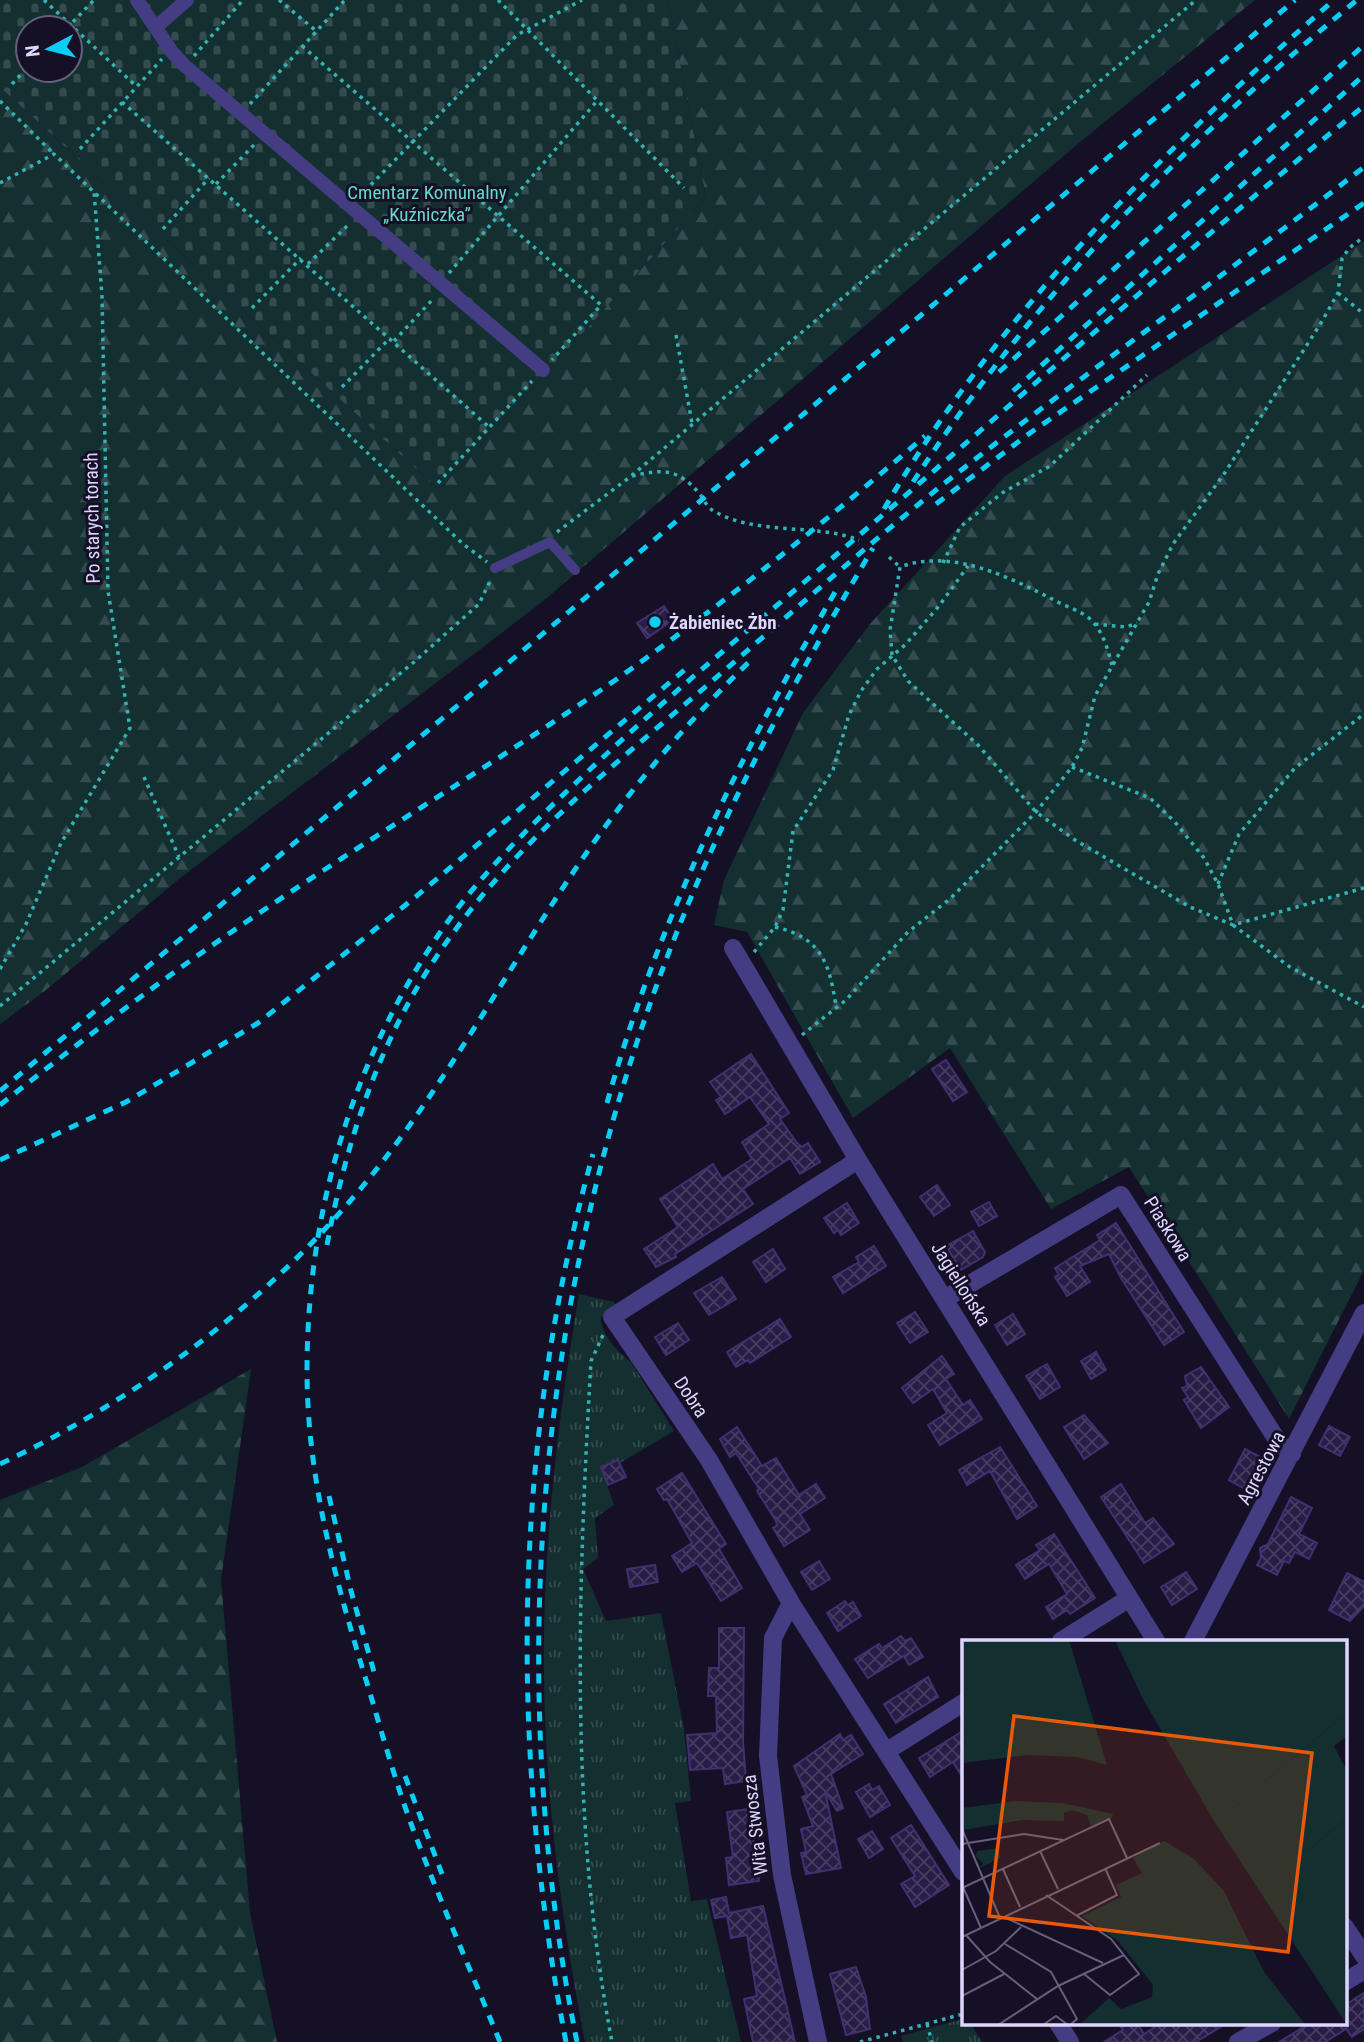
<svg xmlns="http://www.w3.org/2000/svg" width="1364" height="2042" font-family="'Roboto Condensed',sans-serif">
<defs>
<pattern id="grass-tufts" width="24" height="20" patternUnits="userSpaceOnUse" patternTransform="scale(1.75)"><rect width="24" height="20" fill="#132f30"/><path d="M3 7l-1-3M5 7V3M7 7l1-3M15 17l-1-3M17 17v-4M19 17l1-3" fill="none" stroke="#354c4f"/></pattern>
<pattern id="forest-firs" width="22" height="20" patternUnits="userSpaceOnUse" patternTransform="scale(1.75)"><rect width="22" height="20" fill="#132f30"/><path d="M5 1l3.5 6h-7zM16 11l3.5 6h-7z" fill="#354c4f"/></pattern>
<pattern id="cemetery-stones" width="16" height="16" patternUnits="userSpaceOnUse" patternTransform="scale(1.75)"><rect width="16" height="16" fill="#132f30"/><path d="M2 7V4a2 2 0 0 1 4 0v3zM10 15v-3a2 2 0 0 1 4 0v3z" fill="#354c4f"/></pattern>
<pattern id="building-cross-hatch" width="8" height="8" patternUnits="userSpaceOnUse" patternTransform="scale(1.75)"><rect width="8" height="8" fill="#281d46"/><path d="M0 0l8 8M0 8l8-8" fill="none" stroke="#473d62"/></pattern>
</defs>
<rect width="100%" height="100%" fill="#151026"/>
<!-- grass -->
<path fill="url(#grass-tufts)" d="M 579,1294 L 614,1302 L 617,1306 L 601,1317 C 600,1333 619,1354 631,1362 L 674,1431 L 620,1463 L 618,1460 L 601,1467 L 614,1505 L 595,1518 L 598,1558 L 583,1569 L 606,1621 L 661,1613 L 684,1729 L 691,1801 L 675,1803 L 691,1901 L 707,1899 L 741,2042 L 585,2042 C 557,1897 539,1748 545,1599 C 549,1496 562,1395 579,1294 Z
M 963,2019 L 963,2023 L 970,2023 L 982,2042 L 903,2042 L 901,2036 Z"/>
<!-- forest -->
<path fill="url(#forest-firs)" d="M 668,0 L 1255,0 L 1080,142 L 542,602 L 179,879 L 46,990 L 0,1024 L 0,87 L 439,490 L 706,198 Z
M 1364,241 L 1364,1270 L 1289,1419 L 1129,1167 L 1051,1209 L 950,1048 L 853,1118 L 747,932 L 714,925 L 724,880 L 803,713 L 870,624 L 1005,476 Z
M 251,1369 L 221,1580 L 250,1913 L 277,2042 L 0,2042 L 0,1500 L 82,1467 Z"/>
<!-- cemetery -->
<path fill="url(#cemetery-stones)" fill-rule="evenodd" d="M 0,0 L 668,0 L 706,198 L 439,490 L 0,87 ZM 28,28 L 70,28 L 70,70 L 28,70 Z"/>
<!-- building -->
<path fill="url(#building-cross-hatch)" stroke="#413071" stroke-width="2" d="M 664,606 L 673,620 L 647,638 L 637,623 Z
M 751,1054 L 789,1113 L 780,1119 L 797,1143 L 802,1147 L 808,1143 L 820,1162 L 800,1174 L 790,1158 L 743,1189 L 753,1204 L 675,1254 L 676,1257 L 656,1267 L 644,1249 L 678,1227 L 660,1199 L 713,1164 L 722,1179 L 752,1159 L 742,1142 L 769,1124 L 750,1097 L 725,1114 L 716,1100 L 721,1097 L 710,1082 Z
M 946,1060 L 967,1092 L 953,1101 L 932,1069 Z
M 937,1185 L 950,1205 L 934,1216 L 920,1197 Z
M 989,1202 L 997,1216 L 979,1226 L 971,1212 Z
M 847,1203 L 859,1223 L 841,1235 L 838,1230 L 834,1233 L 824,1218 Z
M 1116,1223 L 1184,1332 L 1164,1345 L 1121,1278 L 1109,1254 L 1080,1266 L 1090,1282 L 1067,1296 L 1055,1277 L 1059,1275 L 1055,1268 L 1100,1240 L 1097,1235 Z
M 973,1231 L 985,1252 L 983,1257 L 961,1270 L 946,1246 Z
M 874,1246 L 886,1266 L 843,1293 L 833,1277 L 859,1262 L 856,1257 Z
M 773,1249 L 785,1269 L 766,1282 L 753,1262 Z
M 722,1277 L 736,1299 L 709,1315 L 694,1293 Z
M 915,1312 L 928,1332 L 910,1343 L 897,1323 Z
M 1013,1314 L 1025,1334 L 1007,1345 L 995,1325 Z
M 780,1319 L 791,1337 L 750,1363 L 748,1360 L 736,1367 L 727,1352 Z
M 678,1323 L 689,1340 L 666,1355 L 655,1337 Z
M 1096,1352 L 1106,1370 L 1091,1379 L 1081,1361 Z
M 942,1356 L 954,1374 L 946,1379 L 963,1405 L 970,1400 L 982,1419 L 940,1445 L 928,1425 L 947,1413 L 933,1389 L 913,1403 L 902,1388 Z
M 1047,1364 L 1060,1387 L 1040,1399 L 1026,1376 Z
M 1201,1367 L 1229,1407 L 1201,1428 L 1184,1400 L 1188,1397 L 1182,1388 L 1187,1386 L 1185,1376 Z
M 1084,1415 L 1108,1443 L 1084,1459 L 1064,1427 Z
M 1329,1426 L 1350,1437 L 1340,1456 L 1319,1445 Z
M 737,1427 L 762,1466 L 776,1458 L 799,1495 L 816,1484 L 825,1498 L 800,1514 L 810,1530 L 784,1546 L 773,1528 L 777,1526 L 776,1521 L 757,1491 L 759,1489 L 736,1453 L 730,1457 L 720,1439 Z
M 1000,1447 L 1037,1506 L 1017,1519 L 990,1471 L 967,1485 L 959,1470 Z
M 1245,1449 L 1264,1459 L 1247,1490 L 1229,1480 Z
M 618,1460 L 626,1477 L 608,1485 L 601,1467 Z
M 682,1473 L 726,1544 L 719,1549 L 742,1588 L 721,1601 L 697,1563 L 682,1572 L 672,1556 L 692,1543 L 667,1499 L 664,1500 L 657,1489 Z
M 1121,1484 L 1145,1523 L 1153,1518 L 1174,1544 L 1144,1563 L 1101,1497 Z
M 1291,1497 L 1312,1508 L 1299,1534 L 1317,1543 L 1309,1559 L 1295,1552 L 1289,1563 L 1284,1561 L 1277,1575 L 1257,1565 L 1261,1558 L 1260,1548 L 1268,1544 Z
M 1054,1534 L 1095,1598 L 1070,1614 L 1067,1610 L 1053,1619 L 1046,1607 L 1067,1594 L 1049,1564 L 1025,1579 L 1016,1565 L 1040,1550 L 1036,1545 Z
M 819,1561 L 830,1579 L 812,1590 L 801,1572 Z
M 655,1565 L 658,1582 L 630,1587 L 627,1569 Z
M 1186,1572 L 1197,1589 L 1172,1605 L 1161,1587 Z
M 1347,1573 L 1364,1582 L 1364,1606 L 1350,1621 L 1329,1610 Z
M 845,1601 L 848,1605 L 853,1602 L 861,1616 L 838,1631 L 827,1613 Z
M 719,1628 L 744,1628 L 743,1741 L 746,1781 L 725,1784 L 723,1768 L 690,1770 L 687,1735 L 717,1733 L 716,1696 L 708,1696 L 709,1668 L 719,1668 Z
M 901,1636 L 905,1641 L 911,1638 L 923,1657 L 909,1665 L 904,1656 L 868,1678 L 855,1659 L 879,1644 L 882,1648 Z
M 928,1677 L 938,1697 L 896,1723 L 884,1704 Z
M 963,1731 L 963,1778 L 953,1762 L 930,1777 L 919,1758 Z
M 840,1734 L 843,1740 L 851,1735 L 863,1754 L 831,1774 L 843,1808 L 837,1811 L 825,1791 L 841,1868 L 806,1874 L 801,1853 L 806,1852 L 801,1829 L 813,1826 L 802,1797 L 807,1795 L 794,1766 Z
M 869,1784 L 872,1790 L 879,1786 L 890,1805 L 870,1817 L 856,1792 Z
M 749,1809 L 759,1881 L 729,1885 L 726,1858 L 733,1857 L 727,1812 Z
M 911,1825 L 949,1885 L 915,1907 L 901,1884 L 915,1876 L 891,1838 Z
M 872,1831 L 883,1849 L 869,1858 L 858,1839 Z
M 726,1897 L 729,1913 L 763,1906 L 795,2042 L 753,2042 L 744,1999 L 757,1996 L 747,1935 L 731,1938 L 727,1916 L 715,1918 L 711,1900 Z
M 856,1967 L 866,1997 L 870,2029 L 846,2035 L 830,1974 Z
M 1364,1993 L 1364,2029 L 1352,2037 L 1346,2029 L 1325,2042 L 1279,2042 L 1310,2023 L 1345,2023 L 1345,2005 Z
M 1118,2023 L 1137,2023 L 1144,2034 L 1161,2023 L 1227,2023 L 1196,2042 L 1104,2042 L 1123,2030 Z"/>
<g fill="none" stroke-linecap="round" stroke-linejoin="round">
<!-- path -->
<path stroke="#34b2b4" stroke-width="3.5" stroke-dasharray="3.5 5" stroke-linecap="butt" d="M 44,0 L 136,86
M 279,0 L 315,30
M 498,0 L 684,188
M 67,28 L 94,0
M 302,46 L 601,305 L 552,360
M 194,56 L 243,0
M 12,84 L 28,67
M 0,101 L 54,154
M 122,102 L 489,427
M 250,104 L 345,0
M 80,149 L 162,59
M 0,183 L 54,154 L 463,544 L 487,562
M 216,184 L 254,145
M 359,197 L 517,35 L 582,0
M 163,229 L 209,178
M 308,264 L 348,225
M 449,273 L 597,101
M 1338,293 L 1364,314
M 252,308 L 301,258
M 676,335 L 692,423
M 394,341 L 434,298
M 342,387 L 390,338
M 632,476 C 662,469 677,468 699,493 C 703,498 707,507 712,510 C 754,536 816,523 859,540
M 438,483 L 532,381
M 557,532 L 630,477 L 1196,0
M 889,557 L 900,567
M 943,563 L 960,527 L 1002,493 L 1050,466 L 1147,375
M 1095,624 L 1126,627 L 1137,623
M 1112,665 C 1108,650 1103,632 1092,621 C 1083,611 1066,607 1054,600 C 1009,577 952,548 900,567 L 890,630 L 892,655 L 908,681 L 978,745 L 1036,812 L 1075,840 L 1190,907 L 1233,925 L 1364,888
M 1072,767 L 1150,798 L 1175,822 L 1204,858 L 1218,884 L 1233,925 L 1290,967 L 1364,1007
M 144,777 L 179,857
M 1218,884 L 1239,834 L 1295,768 L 1364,714
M 775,927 C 821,937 830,964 836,1007
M 754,952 L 775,927 L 783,910 L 793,831 L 833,770 L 849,715 L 861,691 L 877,669 L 905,645 L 939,606 L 968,566
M 0,969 L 26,924 L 61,843 L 130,728 L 108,591 L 102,296 L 94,191
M 0,1006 L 414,662 L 479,604 L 491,579
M 802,1035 L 846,1000 L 908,932 L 951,898 L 1036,812 L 1072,767 L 1082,748 L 1095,696 L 1149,602 L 1158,574 L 1173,544 L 1224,474 L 1321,323 L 1338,293 L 1342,259 L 1349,248 L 1364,237
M 603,1335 L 591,1361 C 578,1588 569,1818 612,2042
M 927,2024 L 932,2042
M 860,2042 L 963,2014"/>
<!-- service -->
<path stroke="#453d83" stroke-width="10" d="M 495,568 L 550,542 L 575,570"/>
<!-- pedestrian -->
<path stroke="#453d83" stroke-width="14" d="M 137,0 L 172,52 L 185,66 L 543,370
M 156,27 L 187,0"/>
<!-- minor -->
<path stroke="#453d83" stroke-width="18" d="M 733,948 L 858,1160 L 1156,1641
M 858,1160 L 612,1317 L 709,1460 L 791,1603 L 963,1872
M 946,1298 L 1121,1195 L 1279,1443 L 1292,1454
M 791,1603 L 773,1638 L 768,1756 L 782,1875 L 818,2042
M 1061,1641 L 1128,1599
M 1193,1641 L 1364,1313
M 887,1751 L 963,1703
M 1345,1927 L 1364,1956
M 1345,1982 L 1364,1970
M 1058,2023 L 1070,2042
M 1238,2042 L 1272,2023"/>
<!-- rail -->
<path stroke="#0acef6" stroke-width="5" stroke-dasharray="10 9" stroke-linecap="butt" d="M 999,372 L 1364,45
M 1013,391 L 1364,75
M 913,482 C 1036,293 1184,143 1357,0
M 936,504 L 1030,433 L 1364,203
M 884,509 C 1000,311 1163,150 1334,0
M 0,1091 L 1295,0
M 607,1103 C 658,920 742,751 838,587
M 0,1105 C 81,1041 163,978 249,920 C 369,838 494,764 614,681 C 722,605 825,522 925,436
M 0,1160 L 126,1102 L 258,1023 L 413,899 L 688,667
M 327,1245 C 347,1136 383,1030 448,940 C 520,838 618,762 711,682 C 789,615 866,546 946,482 C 1083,374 1227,274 1364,167
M 0,1464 C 159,1389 300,1277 404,1133 C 472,1039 527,937 594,842 C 641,776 693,716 751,660
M 329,1496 L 351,1591 L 374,1672
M 405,1776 L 442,1874
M 500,2042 C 471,1971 440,1901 413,1829 C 393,1776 379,1721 362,1667 C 333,1571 307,1473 307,1371 C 307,1216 350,1066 437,937 C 478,876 530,826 583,776 C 662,701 746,632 829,561 C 1007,409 1182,253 1364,106
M 566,2042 C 509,1748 512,1443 593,1154
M 577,2042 C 499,1658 541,1249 695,888 C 745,770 808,658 873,548"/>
</g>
<!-- markers -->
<circle fill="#0acef6" stroke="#151026" stroke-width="2.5" cx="655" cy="622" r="7"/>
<g text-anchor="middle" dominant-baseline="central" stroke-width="6" stroke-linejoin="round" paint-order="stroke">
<!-- park labels -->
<g font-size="19" fill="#64dbc6" stroke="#151026">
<text x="427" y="192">Cmentarz Komunalny<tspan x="427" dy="22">„Kuźniczka”</tspan></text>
</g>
<!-- street labels -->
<g font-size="19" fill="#ded6fd" stroke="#151026">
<text transform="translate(92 518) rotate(-91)">Po starych torach</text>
<text transform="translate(1168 1229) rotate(58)">Piaskowa</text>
<text transform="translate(961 1284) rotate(58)">Jagiellońska</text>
<text transform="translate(691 1397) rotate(56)">Dobra</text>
<text transform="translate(1261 1468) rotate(-62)">Agrestowa</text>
<text transform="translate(755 1825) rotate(-97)">Wita Stwosza</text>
</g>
<!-- poi labels -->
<g font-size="19" font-weight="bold" fill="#ded6fd" stroke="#151026" text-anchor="start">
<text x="669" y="622">Żabieniec Żbn</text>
</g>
</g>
<!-- overview -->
<g transform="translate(962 1640)">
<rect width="385" height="385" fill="#151026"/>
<path d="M 53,161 L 100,163 L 151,174 L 149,179 L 129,186 L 125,175 L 110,170 L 102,173 L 102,181 L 60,180 L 1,190 L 0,168 ZM 36,208 L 38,218 L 18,228 L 21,223 L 13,216 L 16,211 Z" fill="#132f30"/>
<path d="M 0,0 L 107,0 L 145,125 L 115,117 L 66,115 L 0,123 ZM 153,0 L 385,0 L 385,73 L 271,168 L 347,210 L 385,178 L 385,385 L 252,181 L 181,59 ZM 202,201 L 231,218 L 262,251 L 302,332 L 344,385 L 117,385 L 147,358 L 159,369 L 190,357 L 191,345 L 156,301 L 120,276 L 159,257 L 154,245 L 180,233 L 171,218 Z" fill="#132f30"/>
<path d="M 385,73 L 385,101 L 382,98 L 372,106 L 385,131 L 385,178 L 347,210 L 308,213 L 271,168 Z" fill="#132f30"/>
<path fill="none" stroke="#655f7c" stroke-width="2" d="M 0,189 L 38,278M 0,204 L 62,194 L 101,200M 78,211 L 96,249M 41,229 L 58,267M 1,247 L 19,288M 0,248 L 147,179 L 165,218M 84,255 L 149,299 L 177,334 L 148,355 L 122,334M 114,276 L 155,255 L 143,228M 42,277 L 141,323M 4,295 L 28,322 L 75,359M 0,297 L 198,203M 43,304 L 89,332 L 115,379 L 108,385M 0,330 L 34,311 L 59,287M 0,356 L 42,334M 36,385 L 96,346 L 162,315M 81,385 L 94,376 L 106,385"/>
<path fill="#e8590c" fill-opacity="0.15" stroke="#e8590c" stroke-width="3.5" d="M 52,76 L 350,113 L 326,312 L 27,276 Z"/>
<rect width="385" height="385" fill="none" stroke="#ded6fd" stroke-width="3.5"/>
</g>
<!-- north arrow -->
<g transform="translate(49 49) rotate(263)"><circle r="33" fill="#151026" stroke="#655f7c" stroke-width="2"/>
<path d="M0-5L12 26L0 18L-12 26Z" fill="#0acef6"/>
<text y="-10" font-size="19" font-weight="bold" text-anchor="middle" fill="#ded6fd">N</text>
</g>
</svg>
